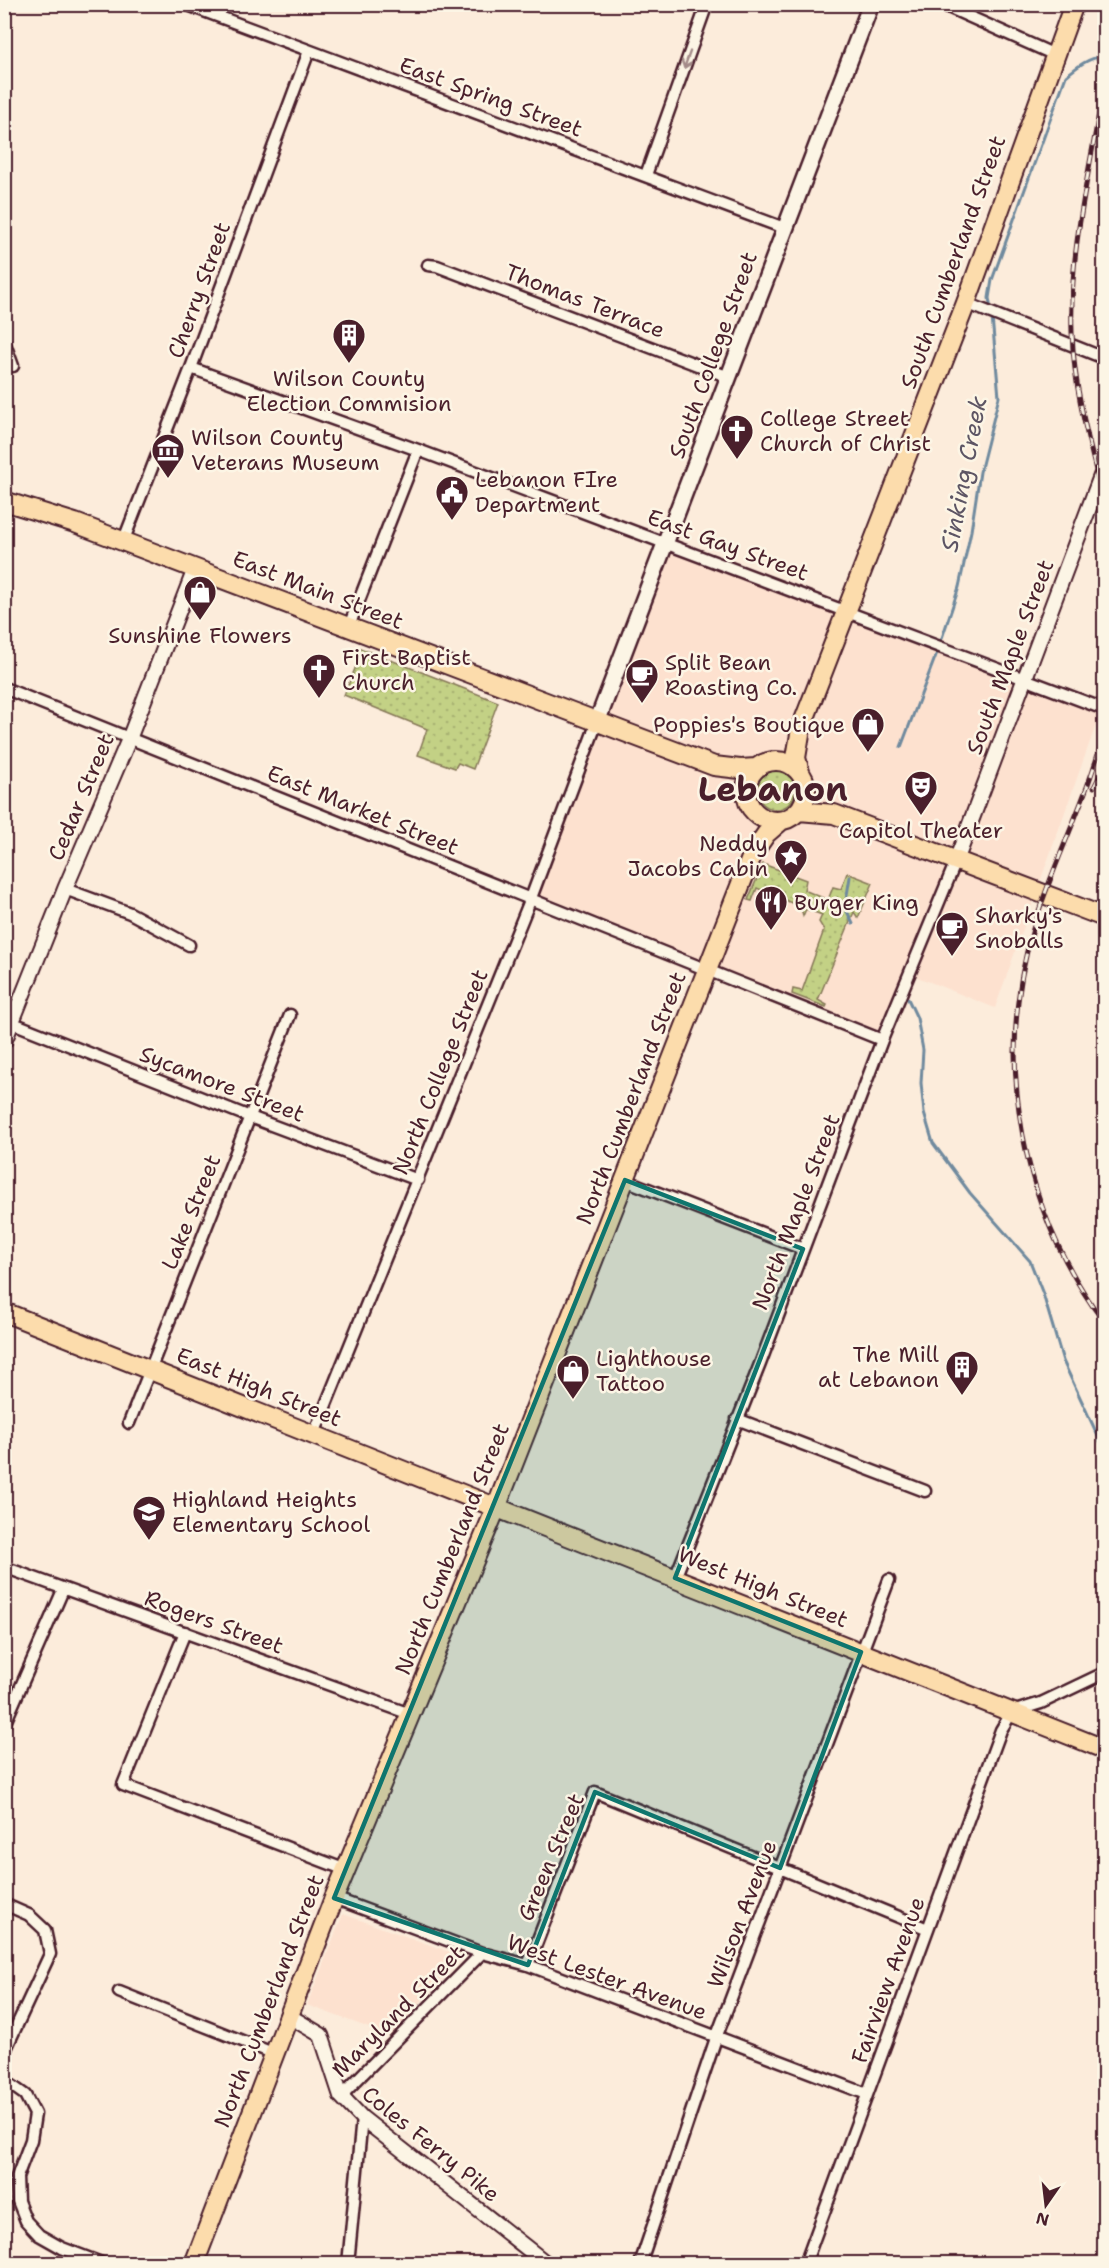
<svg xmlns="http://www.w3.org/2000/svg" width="1109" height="2268" font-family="'Shantell Sans',sans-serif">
<defs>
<pattern id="grass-dots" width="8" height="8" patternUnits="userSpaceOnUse" patternTransform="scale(1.5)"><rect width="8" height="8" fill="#c3d185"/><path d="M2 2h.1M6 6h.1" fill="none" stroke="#a9b373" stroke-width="1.8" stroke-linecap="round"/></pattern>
</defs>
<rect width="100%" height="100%" fill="#fcecdb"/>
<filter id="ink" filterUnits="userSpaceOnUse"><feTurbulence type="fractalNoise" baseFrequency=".0167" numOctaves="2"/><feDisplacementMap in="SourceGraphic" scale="12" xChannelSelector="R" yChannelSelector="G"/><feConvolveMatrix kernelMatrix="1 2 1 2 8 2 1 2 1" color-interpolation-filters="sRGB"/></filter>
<g filter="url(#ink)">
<!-- built -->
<path fill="#fde1cf" d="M 664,543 L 1102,708 L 995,1008 L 910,974 L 882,1040 L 531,898 Z
M 343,1914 L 461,1956 L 391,2036 L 307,2005 Z"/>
<!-- grass -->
<path fill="url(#grass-dots)" stroke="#867858" stroke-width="1.5" d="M 360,648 L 498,702 L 473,769 L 458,763 L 455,768 L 418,755 L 427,729 L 344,695 L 359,659 L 355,657 Z
M757 790a19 19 0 1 1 38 0a19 19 0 1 1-38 0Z
M 763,864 L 806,880 L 804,890 L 828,900 L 833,887 L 841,889 L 847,873 L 873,883 L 858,918 L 854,912 L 818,1000 L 827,1005 L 826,1007 L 792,994 L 793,989 L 802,991 L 824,930 L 819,922 L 822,915 L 806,909 L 803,916 L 801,907 L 757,888 L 752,901 L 748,900 Z"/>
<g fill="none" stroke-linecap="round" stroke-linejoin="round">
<!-- stream -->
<path stroke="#708a9e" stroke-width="3" d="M 991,310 L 989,298 L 992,280 L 1066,76 C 1078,66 1088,58 1104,56
M 940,644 L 959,587 L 971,531 L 980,472 L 999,397 L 992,317
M 901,747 L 938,650
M 850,877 L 845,907 L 853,924
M 908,999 L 917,1018 L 923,1050 L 921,1083 L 924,1113 L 933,1143 L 970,1193 L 1030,1261 L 1043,1294 L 1063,1361 L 1104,1449"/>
<defs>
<path id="minor" d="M 185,4 L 784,228
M 941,4 L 1055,55
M 646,175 L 707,4
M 428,265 L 437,266 L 729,377
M 966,303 L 1104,358
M 4,341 L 13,366
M 191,368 L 418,450 L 1104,709
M 123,542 L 191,368 L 309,51
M 349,626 L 418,450
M 4,688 L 882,1040
M 65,889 L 130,913 L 189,945
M 13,1023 L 250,1117 L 418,1180
M 625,1180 L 803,1249
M 737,1419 L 925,1491
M 129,1423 L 290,1015
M 314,1434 L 531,898 L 597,722
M 4,1567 L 410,1714
M 675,1578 L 760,1364 L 882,1040 L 956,861
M 185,1632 L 123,1785 L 346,1870
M 4,1725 L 63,1590
M 334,1898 L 482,1953 L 528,1965 L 867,2094
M 4,1904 L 29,1915 L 45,1930 L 50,1954 L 4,2053
M 528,1965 L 595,1792 L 928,1929
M 119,1992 L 275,2054
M 4,2080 L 25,2095 L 35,2114 L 31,2140 L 17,2177 L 18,2201 L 26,2221 L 39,2235 L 62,2248 L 104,2264
M 341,2096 L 482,1953
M 348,2264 L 362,2118
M 640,2264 L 716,2038 L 889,1580
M 805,2264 L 1001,1730 L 1012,1712 L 1041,1703 L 1104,1673"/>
<path id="tertiary" d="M 956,861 L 1104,468
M 4,1042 L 65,889 L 129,739 L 195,569
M 289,2016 L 321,2035 L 341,2096 L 362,2118 L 547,2264"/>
<path id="secondary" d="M 597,722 L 871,4"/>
<path id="primary" d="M 4,501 L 75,523 L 714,766 L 740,769 L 756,768
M746 791a30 30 0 1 1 60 0a30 30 0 1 1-60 0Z
M 800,772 L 796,758 L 801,728 L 966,303 L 1074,4
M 799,811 L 834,814 L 1104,917
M 4,1312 L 1104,1749
M 194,2264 L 334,1898 L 496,1508 L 753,853 L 766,834 L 781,821"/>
</defs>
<!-- minor casing -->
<use href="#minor" stroke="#4a1f2b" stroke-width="15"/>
<!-- tertiary casing -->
<use href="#tertiary" stroke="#4a1f2b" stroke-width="18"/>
<!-- secondary casing -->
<use href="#secondary" stroke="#4a1f2b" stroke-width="20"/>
<!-- primary casing -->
<use href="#primary" stroke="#4a1f2b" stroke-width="22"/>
<!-- minor -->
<use href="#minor" stroke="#fcf5e5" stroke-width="10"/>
<!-- tertiary -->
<use href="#tertiary" stroke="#fcf5e5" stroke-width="14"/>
<!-- secondary -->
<use href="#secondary" stroke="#fcf5e5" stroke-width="15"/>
<!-- primary -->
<use href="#primary" stroke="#fcdcac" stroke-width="18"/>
<defs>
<path id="rail" d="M 1104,84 C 1091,166 1069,249 1072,332 C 1074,391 1090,446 1104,502
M 1104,733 C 1087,800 1053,863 1033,929 C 993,1063 1022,1212 1104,1322
M 1094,787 L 1104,767"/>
</defs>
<!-- rail casing -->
<use href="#rail" stroke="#4a1f2b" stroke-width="5"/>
<!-- rail -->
<use href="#rail" stroke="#fcf5e5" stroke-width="3" stroke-dasharray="9" stroke-linecap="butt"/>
</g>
<!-- one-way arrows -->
<defs><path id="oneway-shaft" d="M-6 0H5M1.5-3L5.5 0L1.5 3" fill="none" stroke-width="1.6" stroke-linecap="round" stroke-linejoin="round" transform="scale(1.5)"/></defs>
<use stroke="#a38a88" href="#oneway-shaft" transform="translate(687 60) rotate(110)"/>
</g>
<!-- marked area -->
<path fill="#0f766e" fill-opacity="0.2" stroke="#0f766e" stroke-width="4.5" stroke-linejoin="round" d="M 625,1180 L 803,1249 L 675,1578 L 861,1652 L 780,1868 L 595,1792 L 528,1965 L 334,1898 Z"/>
<!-- icons -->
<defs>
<symbol id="building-pin" viewBox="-11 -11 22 30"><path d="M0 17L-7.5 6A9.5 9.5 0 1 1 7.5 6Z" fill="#4a1f2b" stroke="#fcf5e5"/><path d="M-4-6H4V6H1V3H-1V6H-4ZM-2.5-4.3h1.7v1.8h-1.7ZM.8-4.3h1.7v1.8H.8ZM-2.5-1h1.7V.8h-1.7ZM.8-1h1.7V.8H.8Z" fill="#fff"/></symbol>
<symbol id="church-pin" viewBox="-11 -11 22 30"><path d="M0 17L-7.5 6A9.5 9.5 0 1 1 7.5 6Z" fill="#4a1f2b" stroke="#fcf5e5"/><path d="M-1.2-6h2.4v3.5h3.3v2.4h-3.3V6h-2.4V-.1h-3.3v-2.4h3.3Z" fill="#fff"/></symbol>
<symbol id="museum-pin" viewBox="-11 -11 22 30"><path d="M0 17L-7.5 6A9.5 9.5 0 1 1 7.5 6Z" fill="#4a1f2b" stroke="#fcf5e5"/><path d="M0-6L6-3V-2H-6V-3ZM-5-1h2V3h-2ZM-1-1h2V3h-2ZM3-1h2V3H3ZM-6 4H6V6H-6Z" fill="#fff"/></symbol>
<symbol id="civic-pin" viewBox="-11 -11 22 30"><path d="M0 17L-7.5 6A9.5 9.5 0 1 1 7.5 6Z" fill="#4a1f2b" stroke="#fcf5e5"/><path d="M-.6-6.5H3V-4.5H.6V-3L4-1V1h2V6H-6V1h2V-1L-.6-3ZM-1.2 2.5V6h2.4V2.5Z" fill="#fff"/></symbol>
<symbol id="shop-pin" viewBox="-11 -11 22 30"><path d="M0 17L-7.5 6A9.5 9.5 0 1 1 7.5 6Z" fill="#4a1f2b" stroke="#fcf5e5"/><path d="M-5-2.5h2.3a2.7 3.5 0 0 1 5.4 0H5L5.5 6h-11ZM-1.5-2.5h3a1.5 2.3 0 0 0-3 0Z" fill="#fff"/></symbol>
<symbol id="cafe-pin" viewBox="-11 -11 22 30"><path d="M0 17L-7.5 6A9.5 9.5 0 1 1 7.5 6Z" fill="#4a1f2b" stroke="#fcf5e5"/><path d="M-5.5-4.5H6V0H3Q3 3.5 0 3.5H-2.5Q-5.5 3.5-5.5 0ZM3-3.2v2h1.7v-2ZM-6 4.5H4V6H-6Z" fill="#fff"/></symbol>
<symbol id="theatre-pin" viewBox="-11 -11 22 30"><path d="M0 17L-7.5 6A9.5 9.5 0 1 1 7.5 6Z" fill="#4a1f2b" stroke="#fcf5e5"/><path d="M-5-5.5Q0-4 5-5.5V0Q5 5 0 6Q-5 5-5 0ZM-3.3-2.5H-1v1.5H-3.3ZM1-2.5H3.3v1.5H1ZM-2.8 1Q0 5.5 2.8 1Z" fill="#fff"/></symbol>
<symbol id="sight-pin" viewBox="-11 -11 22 30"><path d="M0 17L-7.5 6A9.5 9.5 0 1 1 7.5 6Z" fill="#4a1f2b" stroke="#fcf5e5"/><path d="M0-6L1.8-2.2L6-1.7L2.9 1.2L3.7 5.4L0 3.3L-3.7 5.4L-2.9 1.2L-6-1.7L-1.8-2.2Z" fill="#fff"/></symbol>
<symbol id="restaurant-pin" viewBox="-11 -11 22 30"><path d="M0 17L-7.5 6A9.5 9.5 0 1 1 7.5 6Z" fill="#4a1f2b" stroke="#fcf5e5"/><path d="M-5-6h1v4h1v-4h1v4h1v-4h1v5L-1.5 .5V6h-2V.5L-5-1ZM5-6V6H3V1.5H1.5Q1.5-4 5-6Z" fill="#fff"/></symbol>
<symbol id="school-pin" viewBox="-11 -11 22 30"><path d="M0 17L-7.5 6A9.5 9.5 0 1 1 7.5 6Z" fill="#4a1f2b" stroke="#fcf5e5"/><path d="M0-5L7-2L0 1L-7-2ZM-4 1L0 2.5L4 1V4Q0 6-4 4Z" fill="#fff"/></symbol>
</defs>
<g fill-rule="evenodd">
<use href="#building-pin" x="330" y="316" width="38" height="52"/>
<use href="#church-pin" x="718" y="412" width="38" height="52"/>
<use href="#museum-pin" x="149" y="431" width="38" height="52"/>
<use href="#civic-pin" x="433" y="473" width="38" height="52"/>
<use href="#shop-pin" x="181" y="573" width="38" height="52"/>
<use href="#church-pin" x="300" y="651" width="38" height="52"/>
<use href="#cafe-pin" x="623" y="656" width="38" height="52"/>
<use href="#shop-pin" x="849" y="705" width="38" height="52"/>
<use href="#theatre-pin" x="902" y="768" width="38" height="52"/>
<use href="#sight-pin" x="772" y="837" width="38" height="52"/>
<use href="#restaurant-pin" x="752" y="883" width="38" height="52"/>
<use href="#cafe-pin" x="933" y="909" width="38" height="52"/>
<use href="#building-pin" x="943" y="1348" width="38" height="52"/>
<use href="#shop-pin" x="554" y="1352" width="38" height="52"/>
<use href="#school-pin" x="130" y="1493" width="38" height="52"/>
</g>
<g text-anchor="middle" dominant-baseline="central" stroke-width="5" stroke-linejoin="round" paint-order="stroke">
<!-- street labels -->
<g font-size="22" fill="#4a1f2b" stroke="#fcf5e5">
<text transform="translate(491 97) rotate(20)">East Spring Street</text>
<text transform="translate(953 262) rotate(-70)">South Cumberland Street</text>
<text transform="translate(199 290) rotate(-70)">Cherry Street</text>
<text transform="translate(585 301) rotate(21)">Thomas Terrace</text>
<text transform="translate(713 355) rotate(-70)">South College Street</text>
<text transform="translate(728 545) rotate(20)">East Gay Street</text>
<text transform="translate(318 590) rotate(21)">East Main Street</text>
<text transform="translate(1010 657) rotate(-69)">South Maple Street</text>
<text transform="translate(81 797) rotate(-67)">Cedar Street</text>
<text transform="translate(363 810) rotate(22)">East Market Street</text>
<text transform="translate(440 1072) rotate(-68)">North College Street</text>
<text transform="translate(222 1084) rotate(21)">Sycamore Street</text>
<text transform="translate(631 1098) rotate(-69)">North Cumberland Street</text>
<text transform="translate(191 1212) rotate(-68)">Lake Street</text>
<text transform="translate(796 1212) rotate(-69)">North Maple Street</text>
<text transform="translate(259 1387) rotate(22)">East High Street</text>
<text transform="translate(452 1549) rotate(-68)">North Cumberland Street</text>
<text transform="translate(763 1587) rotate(22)">West High Street</text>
<text transform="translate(214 1622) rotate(20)">Rogers Street</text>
<text transform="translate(551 1857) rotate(-67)">Green Street</text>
<text transform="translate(742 1914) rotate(-69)">Wilson Avenue</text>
<text transform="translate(607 1977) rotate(20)">West Lester Avenue</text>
<text transform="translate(888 1980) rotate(-70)">Fairview Avenue</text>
<text transform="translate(269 2001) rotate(-69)">North Cumberland Street</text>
<text transform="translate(398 2011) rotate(-45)">Maryland Street</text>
<text transform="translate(431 2144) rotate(39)">Coles Ferry Pike</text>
</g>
<!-- poi labels -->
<g font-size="22" fill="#4a1f2b" stroke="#fcf5e5" text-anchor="start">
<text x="349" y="378" text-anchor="middle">Wilson County<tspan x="349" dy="25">Election Commision</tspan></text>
<text x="760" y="418">College Street<tspan x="760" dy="25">Church of Christ</tspan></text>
<text x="191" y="437">Wilson County<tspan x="191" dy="25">Veterans Museum</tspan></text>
<text x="475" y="479">Lebanon FIre<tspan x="475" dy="25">Department</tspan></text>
<text x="200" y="635" text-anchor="middle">Sunshine Flowers</text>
<text x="342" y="657">First Baptist<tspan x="342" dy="25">Church</tspan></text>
<text x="665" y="662">Split Bean<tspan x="665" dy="25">Roasting Co.</tspan></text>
<text x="845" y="724" text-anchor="end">Poppies's Boutique</text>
<text x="921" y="830" text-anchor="middle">Capitol Theater</text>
<text x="768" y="843" text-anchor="end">Neddy<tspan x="768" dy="25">Jacobs Cabin</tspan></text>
<text x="794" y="902">Burger King</text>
<text x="975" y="915">Sharky's<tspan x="975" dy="25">Snoballs</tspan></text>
<text x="939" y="1354" text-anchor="end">The Mill<tspan x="939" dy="25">at Lebanon</tspan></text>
<text x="596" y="1358">Lighthouse<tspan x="596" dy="25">Tattoo</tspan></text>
<text x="172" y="1499">Highland Heights<tspan x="172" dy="25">Elementary School</tspan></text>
</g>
<!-- water labels -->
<g font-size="24" font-style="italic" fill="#5d5564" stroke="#fcf5e5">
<text transform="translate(964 474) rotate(-79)">Sinking Creek</text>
</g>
<!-- town labels -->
<g font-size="34" font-weight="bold" fill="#4a1f2b" stroke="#fcf5e5">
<text x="773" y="789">Lebanon</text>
</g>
</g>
<!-- margin -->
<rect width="1109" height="2268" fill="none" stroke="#fcf5e5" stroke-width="24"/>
<rect x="12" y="12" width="1085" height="2244" fill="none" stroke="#4a1f2b" stroke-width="2" filter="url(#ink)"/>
<!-- north arrow -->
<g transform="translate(1046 2205) rotate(194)" stroke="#fcf5e5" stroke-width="4.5" paint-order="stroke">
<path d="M0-4.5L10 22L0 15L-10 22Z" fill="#4a1f2b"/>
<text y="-9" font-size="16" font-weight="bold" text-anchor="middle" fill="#4a1f2b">N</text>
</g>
</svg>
